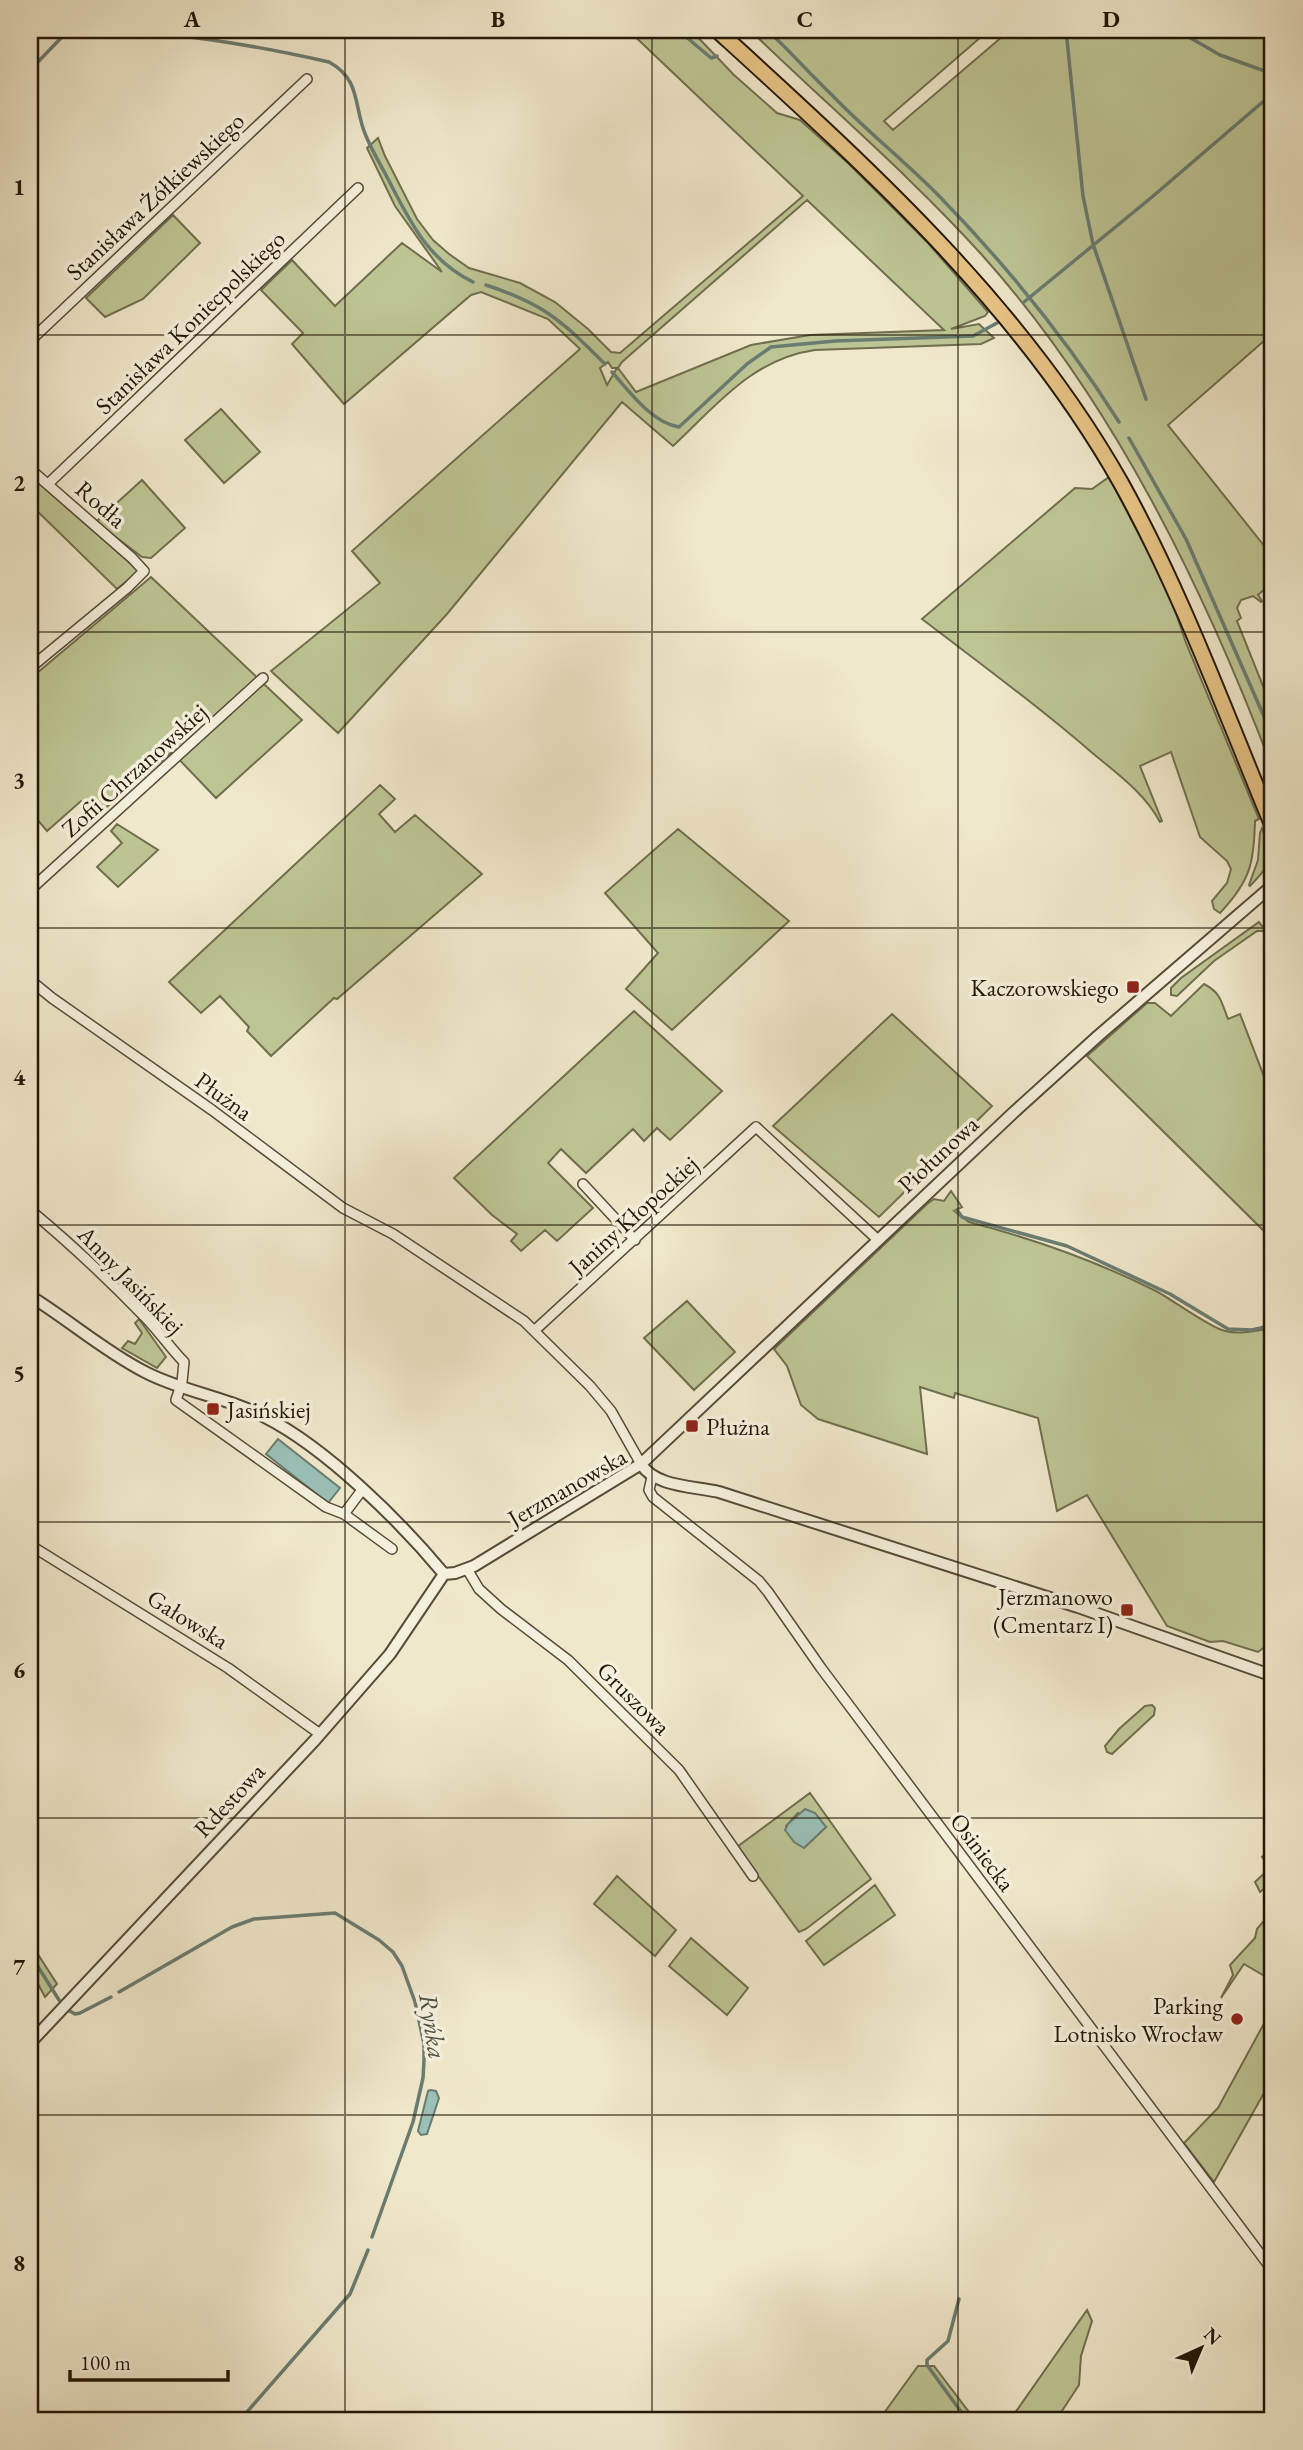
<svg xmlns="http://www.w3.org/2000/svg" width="1303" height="2450" font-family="'EB Garamond',serif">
<rect width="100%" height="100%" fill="#f0e8cb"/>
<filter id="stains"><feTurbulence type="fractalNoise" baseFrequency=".00286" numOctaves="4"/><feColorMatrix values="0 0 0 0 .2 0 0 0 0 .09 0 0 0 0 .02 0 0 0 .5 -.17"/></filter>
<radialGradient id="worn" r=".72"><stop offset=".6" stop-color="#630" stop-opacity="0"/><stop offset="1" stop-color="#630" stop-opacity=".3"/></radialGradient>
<!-- green -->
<path fill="#bec594" stroke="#706e4e" stroke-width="2" fill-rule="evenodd" d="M 628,30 L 691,30 L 734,75 L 777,113 L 800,120 L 849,164 L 928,243 L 988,312 L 985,316 L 951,329 L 979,324 L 994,338 L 981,344 L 815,350 C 752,359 717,405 673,446 L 622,402 L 447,614 L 338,733 L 271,671 L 380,583 L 352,551 L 580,349 L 548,319 L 481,292 L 471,295 L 344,404 L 292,344 L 303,333 L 261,290 L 292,260 L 335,306 L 402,243 L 442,272 L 395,206 L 367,148 L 378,138 L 385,156 L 417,219 L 433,240 L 449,254 L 469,268 L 520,283 L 555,302 L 588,329 L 611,352 L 620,353 L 803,196 ZM 807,200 L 944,330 L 810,335 L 751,345 L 636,392 L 618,368 L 622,362 ZM 608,362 L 612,368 L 617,368 L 607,385 L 600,368 Z
M 750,30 L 989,30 L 884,121 L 893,130 L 1010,30 L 1273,30 L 1273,333 L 1168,425 L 1273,557 L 1273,582 L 1258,595 L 1262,601 L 1261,602 L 1253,596 L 1241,600 L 1237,608 L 1241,618 L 1237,621 L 1273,711 L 1273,770 C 1204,588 1113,401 982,255 C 910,175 827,105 750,30 Z
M 173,215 L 200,243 L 143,299 L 105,317 L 86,298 Z
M 221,409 L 260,452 L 224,483 L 185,440 Z
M 1109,477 L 1169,592 L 1186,643 L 1259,819 L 1255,821 C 1254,864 1250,881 1220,913 L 1214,909 L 1212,901 L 1227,883 L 1231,869 L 1227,861 L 1200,837 L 1171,752 L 1140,766 L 1162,821 L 1160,822 C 1144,792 1116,773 1090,751 C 1036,704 978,662 922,619 L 1075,488 L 1092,489 Z
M 33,478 L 139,571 L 117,589 L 30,504 L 30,480 Z
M 142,480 L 185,528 L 151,558 L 142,557 L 96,522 Z
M 151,577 L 302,720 L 216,798 L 172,752 L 96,816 L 81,801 L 47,831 L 30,811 L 30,679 Z
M 380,785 L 395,799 L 379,814 L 395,832 L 415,815 L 482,874 L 337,999 L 334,998 L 271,1056 L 247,1031 L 249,1027 L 220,996 L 201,1013 L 169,982 Z
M 117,824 L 158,850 L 118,887 L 97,867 L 122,843 L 111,831 Z
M 1262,828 C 1273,859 1273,862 1250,886 L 1249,885 L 1258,860 L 1260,833 Z
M 678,829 L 789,921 L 672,1030 L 626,989 L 658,953 L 605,893 Z
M 1259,922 L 1262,926 L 1273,927 L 1273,931 L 1257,931 L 1214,961 L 1177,996 L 1171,995 L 1171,988 L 1181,978 Z
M 1204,984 C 1221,993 1221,1001 1228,1019 L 1240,1014 L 1273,1100 L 1273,1240 L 1087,1056 L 1147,1003 L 1155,1003 L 1171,1016 Z
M 634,1011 L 722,1091 L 670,1140 L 657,1128 L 644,1141 L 633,1129 L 586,1173 L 561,1149 L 548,1163 L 593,1208 L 557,1241 L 545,1230 L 521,1251 L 511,1241 L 517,1234 L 492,1215 L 454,1178 Z
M 892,1014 L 992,1106 L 879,1217 L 773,1126 Z
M 951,1191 L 962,1207 L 954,1211 L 969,1222 C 1034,1239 1096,1261 1156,1291 C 1173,1300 1210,1328 1225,1331 C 1241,1335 1258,1330 1273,1328 L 1273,1641 L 1258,1652 L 1223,1641 L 1210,1642 L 1167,1626 L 1087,1495 L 1057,1511 L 1038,1418 L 955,1393 L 954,1398 L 920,1387 L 927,1454 L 818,1419 L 801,1405 L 787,1366 L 774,1349 L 927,1204 L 934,1199 L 944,1201 Z
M 687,1301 L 735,1352 L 694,1390 L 644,1338 Z
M 139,1319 L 166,1357 L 157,1368 L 122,1348 L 128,1341 L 135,1344 L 142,1333 L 135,1323 Z
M 1152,1705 L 1155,1708 L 1154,1715 L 1112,1754 L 1107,1752 L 1105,1746 L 1119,1729 L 1145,1706 Z
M 810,1793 L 871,1879 L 806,1929 L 799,1932 L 737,1847 ZM 798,1813 L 826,1827 L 806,1846 L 786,1826 Z
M 1273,1847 L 1273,1882 L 1260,1892 L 1255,1882 L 1270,1868 L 1262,1857 Z
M 617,1876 L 676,1930 L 655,1956 L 594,1904 Z
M 875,1885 L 895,1915 L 824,1965 L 806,1941 Z
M 1273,1910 L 1273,1981 L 1244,1964 L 1221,1998 L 1233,1975 L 1230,1965 L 1255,1938 L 1257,1929 Z
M 691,1938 L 748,1988 L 727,2015 L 669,1966 Z
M 30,1942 L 57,1984 L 45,1997 L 30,1969 Z
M 1273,2007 L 1273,2077 L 1214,2182 L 1184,2143 L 1218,2108 Z
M 1087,2310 L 1092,2321 L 1081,2356 L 1079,2385 L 1056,2420 L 1010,2420 Z
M 918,2366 L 934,2366 L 975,2420 L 879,2420 Z"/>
<!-- water -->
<path fill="#9ac0b7" stroke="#6a7c71" stroke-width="2" d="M 278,1439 L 340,1488 L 328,1503 L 266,1454 Z
M 805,1809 L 815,1813 L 826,1827 L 804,1848 L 794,1842 L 785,1830 L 788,1824 Z
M 430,2090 L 436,2091 L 439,2098 L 427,2134 L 421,2135 L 418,2131 L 428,2091 Z"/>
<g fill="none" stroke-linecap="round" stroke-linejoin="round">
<!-- stream -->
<path stroke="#6a7c71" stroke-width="3.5" d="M 100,30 C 177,32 254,45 329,62 C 362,80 353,107 366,136 C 372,151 381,165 388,179 C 410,222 428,260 473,282
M 678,30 L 711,58 L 717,56
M 767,30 C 789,50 809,73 831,94 C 865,130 905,161 940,197 C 1007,266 1068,341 1119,422
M 1066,30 L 1083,196 L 1093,244 L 1146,399
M 1110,30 L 1123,34 L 1146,35 L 1171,31 L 1187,36 L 1220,55 L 1273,74
M 33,67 L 62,37
M 486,285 C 544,304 562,321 605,364
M 1024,302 L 1152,197 L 1273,93
M 612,372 C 629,391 652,423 679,427 L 747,364 L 771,347 L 835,341 L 973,336 L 997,323
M 1129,438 L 1186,539 L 1273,737
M 957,1210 L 962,1217 L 1067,1246 L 1170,1294 L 1228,1329 L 1252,1330 L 1273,1325
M 30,1954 L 59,2000
M 119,1992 L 232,1927 L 254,1919 L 335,1913 L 379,1940 L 393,1952 L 402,1966 L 415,2002 L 424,2044 L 424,2060 L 423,2078 L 413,2122 L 372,2237
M 68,2010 L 75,2014 L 80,2013 L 111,1997
M 959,2299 L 948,2341 L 927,2360 L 927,2365 L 967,2420
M 240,2420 L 350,2294 L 368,2250"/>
<defs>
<path id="minor" d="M 30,341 L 307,79
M 30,469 L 132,558 L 144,571 L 127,588 L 30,668
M 48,484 L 358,188
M 30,890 L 263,678
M 30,980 L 52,998 L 212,1110 L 343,1208 L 393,1234 L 524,1321 L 590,1386 L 611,1411 L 641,1464
M 583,1184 L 635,1240
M 30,1210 C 70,1243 108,1279 145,1317 C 159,1331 170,1348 184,1362 L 182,1382 L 176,1400 L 326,1507 L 344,1514 L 392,1549
M 534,1331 L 756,1127 L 878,1240
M 652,1477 L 649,1490 L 653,1497 L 759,1581 L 768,1592 L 821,1668 L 1273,2271
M 344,1514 L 362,1490
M 30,1545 L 228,1668 L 320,1734
M 467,1569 L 479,1589 L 501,1609 L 568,1660 L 679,1770 L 753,1876"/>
<path id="tertiary" d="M 30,1296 C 69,1320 104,1351 145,1372 C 183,1392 227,1397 265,1417 C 326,1448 400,1521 444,1574
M 641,1464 C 655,1487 693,1486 719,1492 L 1078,1607 L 1273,1676
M 444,1574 L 455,1573 L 474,1566 L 641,1464 L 1012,1114 L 1098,1036 L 1273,885
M 30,2043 L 315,1740 L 390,1654 L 444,1574"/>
<path id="primary" d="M 717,30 C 867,167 1020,304 1121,483 C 1182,593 1225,712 1273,827"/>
</defs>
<!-- minor casing -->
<use href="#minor" stroke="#564b38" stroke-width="12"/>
<!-- tertiary casing -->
<use href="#tertiary" stroke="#564b38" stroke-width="14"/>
<!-- primary casing -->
<use href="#primary" stroke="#231707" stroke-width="18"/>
<!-- minor -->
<use href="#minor" stroke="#f5f0dd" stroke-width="9"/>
<!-- tertiary -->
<use href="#tertiary" stroke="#f5f0dd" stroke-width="10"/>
<!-- primary -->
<use href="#primary" stroke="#e8c486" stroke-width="14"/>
</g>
<!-- grid -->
<path fill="none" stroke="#231707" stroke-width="2" stroke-opacity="0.55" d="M 345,30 L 345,2420M 652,30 L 652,2420M 958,30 L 958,2420M 30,335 L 1273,335M 30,632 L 1273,632M 30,928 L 1273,928M 30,1225 L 1273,1225M 30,1522 L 1273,1522M 30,1818 L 1273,1818M 30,2115 L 1273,2115"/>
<!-- markers -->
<g fill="#8f2418" stroke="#f5f0dd" stroke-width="2.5">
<rect x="1126" y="980" width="14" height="14" rx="3.5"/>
<rect x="206" y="1402" width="14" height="14" rx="3.5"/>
<rect x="685" y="1419" width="14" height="14" rx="3.5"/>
<rect x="1120" y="1603" width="14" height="14" rx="3.5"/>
<circle cx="1237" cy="2019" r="7"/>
</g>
<g text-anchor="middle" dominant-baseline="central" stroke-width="7" stroke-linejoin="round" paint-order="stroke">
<!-- street labels -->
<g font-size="24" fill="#231707" stroke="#f5f0dd">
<text transform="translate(155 196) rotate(-43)">Stanisława Żółkiewskiego</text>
<text transform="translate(190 322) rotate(-44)">Stanisława Koniecpolskiego</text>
<text transform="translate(101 504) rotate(41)">Rodła</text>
<text transform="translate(134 770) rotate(-42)">Zofii Chrzanowskiej</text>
<text transform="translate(224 1096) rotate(36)">Płużna</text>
<text transform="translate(938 1154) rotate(-43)">Piołunowa</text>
<text transform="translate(633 1215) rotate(-42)">Janiny Kłopockiej</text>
<text transform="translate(131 1280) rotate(46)">Anny Jasińskiej</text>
<text transform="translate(567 1487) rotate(-30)">Jerzmanowska</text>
<text transform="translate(188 1619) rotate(32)">Gałowska</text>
<text transform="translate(634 1698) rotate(45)">Gruszowa</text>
<text transform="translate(229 1800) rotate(-47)">Rdestowa</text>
<text transform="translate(983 1852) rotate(53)">Osiniecka</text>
</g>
<!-- poi labels -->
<g font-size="24" fill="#231707" stroke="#f5f0dd" text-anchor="end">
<text x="1119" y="987">Kaczorowskiego</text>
<text x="227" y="1409" text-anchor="start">Jasińskiej</text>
<text x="706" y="1426" text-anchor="start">Płużna</text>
<text x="1113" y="1596">Jerzmanowo<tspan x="1113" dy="28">(Cmentarz I)</tspan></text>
<text x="1223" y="2005">Parking<tspan x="1223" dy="28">Lotnisko Wrocław</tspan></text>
</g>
<!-- water labels -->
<g font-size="26" font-style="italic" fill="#4d5245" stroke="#f5f0dd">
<text transform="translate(433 2026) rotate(81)">Ryńka</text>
</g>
</g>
<!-- margin -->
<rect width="1303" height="2450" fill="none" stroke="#f0e8cb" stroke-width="77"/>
<!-- north arrow -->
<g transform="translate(1201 2348) rotate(44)" stroke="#f5f0dd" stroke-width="5" paint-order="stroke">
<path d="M0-5L12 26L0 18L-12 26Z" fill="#231707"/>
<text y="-10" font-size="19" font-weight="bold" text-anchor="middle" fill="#231707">N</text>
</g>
<!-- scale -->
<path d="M70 2370v10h158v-10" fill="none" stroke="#231707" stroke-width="3.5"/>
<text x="80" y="2370" font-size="21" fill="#231707" stroke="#f5f0dd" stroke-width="5" paint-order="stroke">100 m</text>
<rect x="38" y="38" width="1226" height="2374" fill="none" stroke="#231707" stroke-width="2.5"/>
<g font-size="23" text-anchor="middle" font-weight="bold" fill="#231707">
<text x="192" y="27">A</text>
<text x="498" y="27">B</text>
<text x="805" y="27">C</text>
<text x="1111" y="27">D</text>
<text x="19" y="195">1</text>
<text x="19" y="491">2</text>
<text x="19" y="788">3</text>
<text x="19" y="1085">4</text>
<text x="19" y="1381">5</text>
<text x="19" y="1678">6</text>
<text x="19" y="1975">7</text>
<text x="19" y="2271">8</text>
</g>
<rect width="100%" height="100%" filter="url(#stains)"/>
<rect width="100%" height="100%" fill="url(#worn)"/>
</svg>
